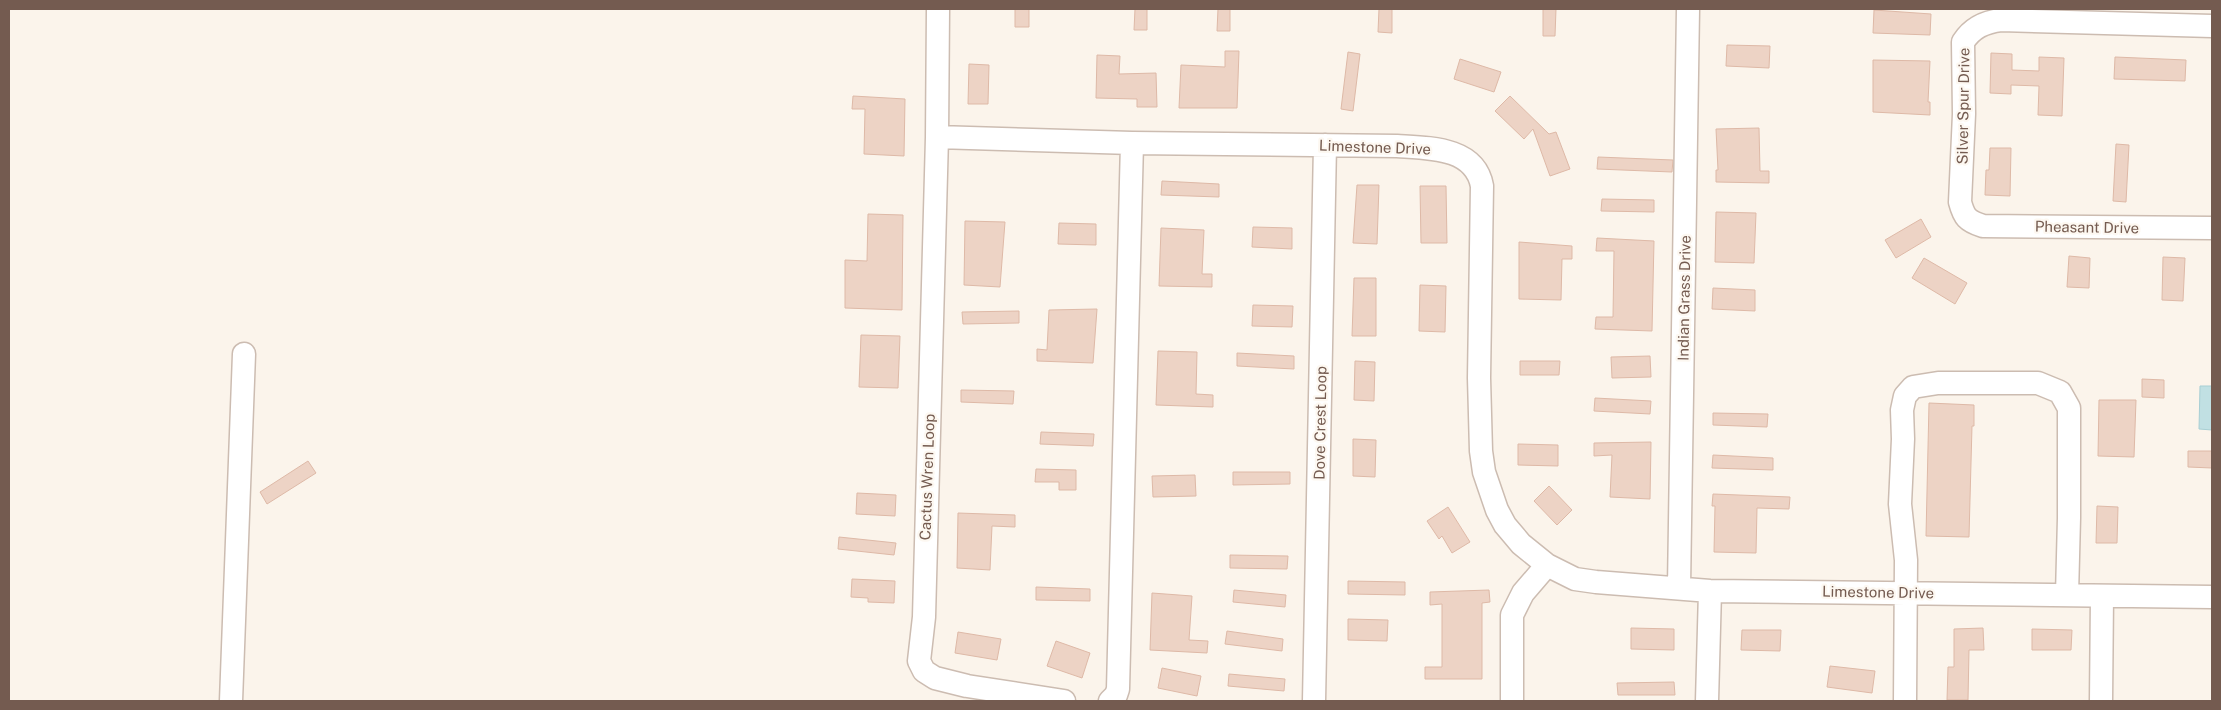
<svg xmlns="http://www.w3.org/2000/svg" width="2221" height="710" font-family="'Public Sans',sans-serif">
<rect width="100%" height="100%" fill="#fbf4eb"/>
<!-- water -->
<path fill="#c1e0e3" stroke="#a8cfd4" d="M 2200,386 L 2212,386 L 2212,430 L 2199,429 Z"/>
<!-- building -->
<path fill="#edd3c5" stroke="#deb9a7" d="M 1015,9 L 1029,9 L 1029,27 L 1015,27 Z
M 1135,9 L 1147,9 L 1147,30 L 1134,30 Z
M 1218,9 L 1230,9 L 1230,31 L 1217,31 Z
M 1379,9 L 1392,9 L 1392,33 L 1378,32 Z
M 1543,9 L 1556,9 L 1555,36 L 1543,36 Z
M 1874,10 L 1931,14 L 1930,35 L 1873,33 Z
M 1727,45 L 1770,46 L 1769,68 L 1726,66 Z
M 1225,51 L 1239,51 L 1237,108 L 1179,108 L 1181,65 L 1225,67 Z
M 1348,52 L 1360,54 L 1353,111 L 1341,109 Z
M 1991,53 L 2012,54 L 2012,70 L 2039,71 L 2039,57 L 2064,58 L 2062,116 L 2038,115 L 2039,86 L 2011,85 L 2011,94 L 1990,93 Z
M 1097,55 L 1120,56 L 1119,74 L 1156,73 L 1157,107 L 1137,107 L 1137,99 L 1096,98 Z
M 2115,57 L 2186,60 L 2185,81 L 2114,79 Z
M 1460,59 L 1501,72 L 1494,92 L 1454,79 Z
M 1873,60 L 1930,61 L 1928,102 L 1930,102 L 1930,115 L 1873,112 Z
M 969,64 L 989,65 L 988,104 L 968,104 Z
M 853,96 L 905,99 L 904,156 L 864,154 L 865,109 L 852,109 Z
M 1510,96 L 1549,134 L 1556,132 L 1570,169 L 1550,176 L 1533,129 L 1524,139 L 1495,111 Z
M 1759,128 L 1760,171 L 1769,171 L 1769,183 L 1716,182 L 1716,170 L 1718,170 L 1716,129 Z
M 2116,144 L 2129,145 L 2126,202 L 2113,201 Z
M 1990,148 L 2011,148 L 2010,196 L 1985,195 L 1986,170 L 1989,170 Z
M 1598,157 L 1673,160 L 1672,172 L 1597,169 Z
M 1162,181 L 1219,184 L 1219,197 L 1161,195 Z
M 1357,185 L 1379,185 L 1377,244 L 1353,243 Z
M 1420,186 L 1446,186 L 1447,243 L 1421,243 Z
M 1602,199 L 1654,200 L 1654,212 L 1601,211 Z
M 1716,212 L 1756,213 L 1754,263 L 1715,262 Z
M 868,214 L 903,215 L 902,310 L 845,308 L 845,260 L 867,261 Z
M 1921,219 L 1931,237 L 1896,258 L 1885,240 Z
M 965,221 L 1005,222 L 1000,287 L 964,285 Z
M 1059,223 L 1096,224 L 1096,245 L 1058,244 Z
M 1253,227 L 1292,228 L 1292,249 L 1252,247 Z
M 1161,228 L 1204,230 L 1202,274 L 1212,274 L 1212,287 L 1159,286 Z
M 1597,238 L 1654,241 L 1652,331 L 1595,329 L 1596,317 L 1613,317 L 1614,251 L 1596,251 Z
M 1519,242 L 1572,246 L 1572,259 L 1562,259 L 1561,300 L 1519,299 Z
M 2069,256 L 2090,258 L 2089,288 L 2067,287 Z
M 2163,257 L 2185,258 L 2183,301 L 2162,300 Z
M 1924,258 L 1967,283 L 1955,304 L 1912,278 Z
M 1354,278 L 1376,278 L 1376,336 L 1352,336 Z
M 1420,285 L 1446,286 L 1445,332 L 1419,331 Z
M 1713,288 L 1755,290 L 1755,311 L 1712,309 Z
M 1253,305 L 1293,306 L 1292,327 L 1252,326 Z
M 1097,309 L 1093,363 L 1037,361 L 1037,349 L 1047,350 L 1049,310 Z
M 1019,311 L 1019,323 L 963,324 L 962,312 Z
M 861,335 L 900,336 L 898,388 L 859,387 Z
M 1158,351 L 1197,352 L 1196,394 L 1213,395 L 1213,407 L 1156,405 Z
M 1237,353 L 1294,356 L 1294,369 L 1237,366 Z
M 1650,356 L 1651,377 L 1612,378 L 1611,357 Z
M 1355,361 L 1375,362 L 1374,401 L 1354,400 Z
M 1520,361 L 1560,361 L 1559,375 L 1520,375 Z
M 2142,379 L 2164,380 L 2164,398 L 2142,397 Z
M 961,390 L 1014,391 L 1013,404 L 961,402 Z
M 1595,398 L 1651,401 L 1650,414 L 1594,411 Z
M 2099,400 L 2136,400 L 2134,457 L 2098,456 Z
M 1929,403 L 1974,405 L 1974,426 L 1972,426 L 1969,537 L 1926,536 Z
M 1713,413 L 1768,414 L 1767,427 L 1713,425 Z
M 1041,432 L 1094,434 L 1093,446 L 1040,444 Z
M 1353,439 L 1376,440 L 1375,477 L 1353,476 Z
M 1651,442 L 1650,499 L 1610,497 L 1612,455 L 1594,456 L 1594,443 Z
M 1518,444 L 1558,445 L 1558,466 L 1518,465 Z
M 2188,451 L 2212,451 L 2212,468 L 2188,467 Z
M 1713,455 L 1773,458 L 1773,470 L 1712,468 Z
M 308,461 L 316,473 L 267,504 L 260,492 Z
M 1036,469 L 1076,470 L 1076,490 L 1059,490 L 1059,482 L 1035,482 Z
M 1233,472 L 1290,472 L 1290,484 L 1233,485 Z
M 1195,475 L 1196,496 L 1153,497 L 1152,476 Z
M 1549,486 L 1572,510 L 1557,525 L 1534,501 Z
M 857,493 L 896,495 L 895,516 L 856,514 Z
M 1713,494 L 1790,497 L 1789,509 L 1757,508 L 1756,553 L 1714,552 L 1715,506 L 1712,506 Z
M 2097,506 L 2118,507 L 2117,543 L 2096,543 Z
M 1448,507 L 1470,542 L 1452,553 L 1442,536 L 1439,539 L 1427,521 Z
M 958,513 L 1015,515 L 1015,527 L 992,526 L 990,570 L 957,568 Z
M 839,537 L 896,543 L 894,555 L 838,549 Z
M 1230,555 L 1288,556 L 1287,569 L 1230,568 Z
M 852,579 L 895,581 L 894,603 L 868,602 L 868,598 L 851,597 Z
M 1348,581 L 1405,582 L 1405,595 L 1348,594 Z
M 1036,587 L 1090,589 L 1090,601 L 1036,600 Z
M 1234,590 L 1286,595 L 1285,607 L 1233,602 Z
M 1489,590 L 1490,602 L 1482,603 L 1482,679 L 1425,679 L 1425,667 L 1442,667 L 1442,604 L 1430,605 L 1430,592 Z
M 1152,593 L 1192,596 L 1189,640 L 1208,641 L 1207,653 L 1150,650 Z
M 1348,619 L 1388,620 L 1387,641 L 1348,640 Z
M 1631,628 L 1674,629 L 1674,650 L 1631,649 Z
M 1983,628 L 1984,650 L 1969,650 L 1968,700 L 1947,700 L 1948,667 L 1954,667 L 1954,629 Z
M 2032,629 L 2072,630 L 2071,650 L 2032,650 Z
M 1742,630 L 1781,630 L 1780,651 L 1741,650 Z
M 1227,631 L 1283,639 L 1282,651 L 1225,644 Z
M 958,632 L 1001,639 L 997,660 L 955,653 Z
M 1056,641 L 1090,653 L 1082,678 L 1047,666 Z
M 1830,666 L 1875,671 L 1872,693 L 1827,687 Z
M 1162,668 L 1201,676 L 1197,696 L 1158,688 Z
M 1229,674 L 1285,679 L 1284,691 L 1228,686 Z
M 1674,682 L 1675,695 L 1618,695 L 1617,683 Z"/>
<g fill="none" stroke-linecap="round" stroke-linejoin="round">
<defs>
<path id="minor" d="M 938,9 L 937,137 L 924,617 L 919,661 L 924,671 L 935,678 L 967,686 L 1064,701
M 2212,26 L 2001,20 C 1984,22 1972,28 1963,42 L 1964,114 L 1960,202 C 1964,217 1967,221 1983,226 L 2212,228
M 937,137 L 1132,143 L 1397,146 C 1429,148 1475,147 1482,186 L 1479,378 L 1481,451 L 1484,472 L 1497,510 L 1505,525 L 1521,544 L 1547,565 L 1575,579 L 1596,582 L 1710,591 L 2212,597
M 1679,587 L 1688,9
M 231,701 L 244,354
M 1110,701 L 1116,695 L 1118,689 L 1132,143
M 1314,701 L 1325,145
M 1512,701 L 1512,615 L 1523,593 L 1547,565
M 1707,701 L 1710,591
M 1905,701 L 1906,560 L 1900,504 L 1903,439 L 1902,410 L 1905,396 L 1913,387 L 1938,383 L 2038,383 L 2060,392 L 2069,408 L 2069,518 L 2067,595
M 2101,701 L 2102,596"/>
</defs>
<!-- minor casing -->
<use href="#minor" stroke="#ccbcb1" stroke-width="25"/>
<!-- minor -->
<use href="#minor" stroke="#fff" stroke-width="22"/>
</g>
<g text-anchor="middle" dominant-baseline="central" stroke-width="4.5" stroke-linejoin="round" paint-order="stroke">
<!-- street labels -->
<g font-size="15" fill="#745b50" stroke="#fdf8f1">
<text transform="translate(1963 106) rotate(-89)">Silver Spur Drive</text>
<text transform="translate(1375 147) rotate(2)">Limestone Drive</text>
<text transform="translate(2087 227) rotate(1)">Pheasant Drive</text>
<text transform="translate(1684 298) rotate(-89)">Indian Grass Drive</text>
<text transform="translate(1320 423) rotate(-89)">Dove Crest Loop</text>
<text transform="translate(927 477) rotate(-88)">Cactus Wren Loop</text>
<text transform="translate(1878 592) rotate(1)">Limestone Drive</text>
</g>
</g>
<!-- border -->
<rect width="2221" height="710" fill="none" stroke="#745b50" stroke-width="20"/>
</svg>
